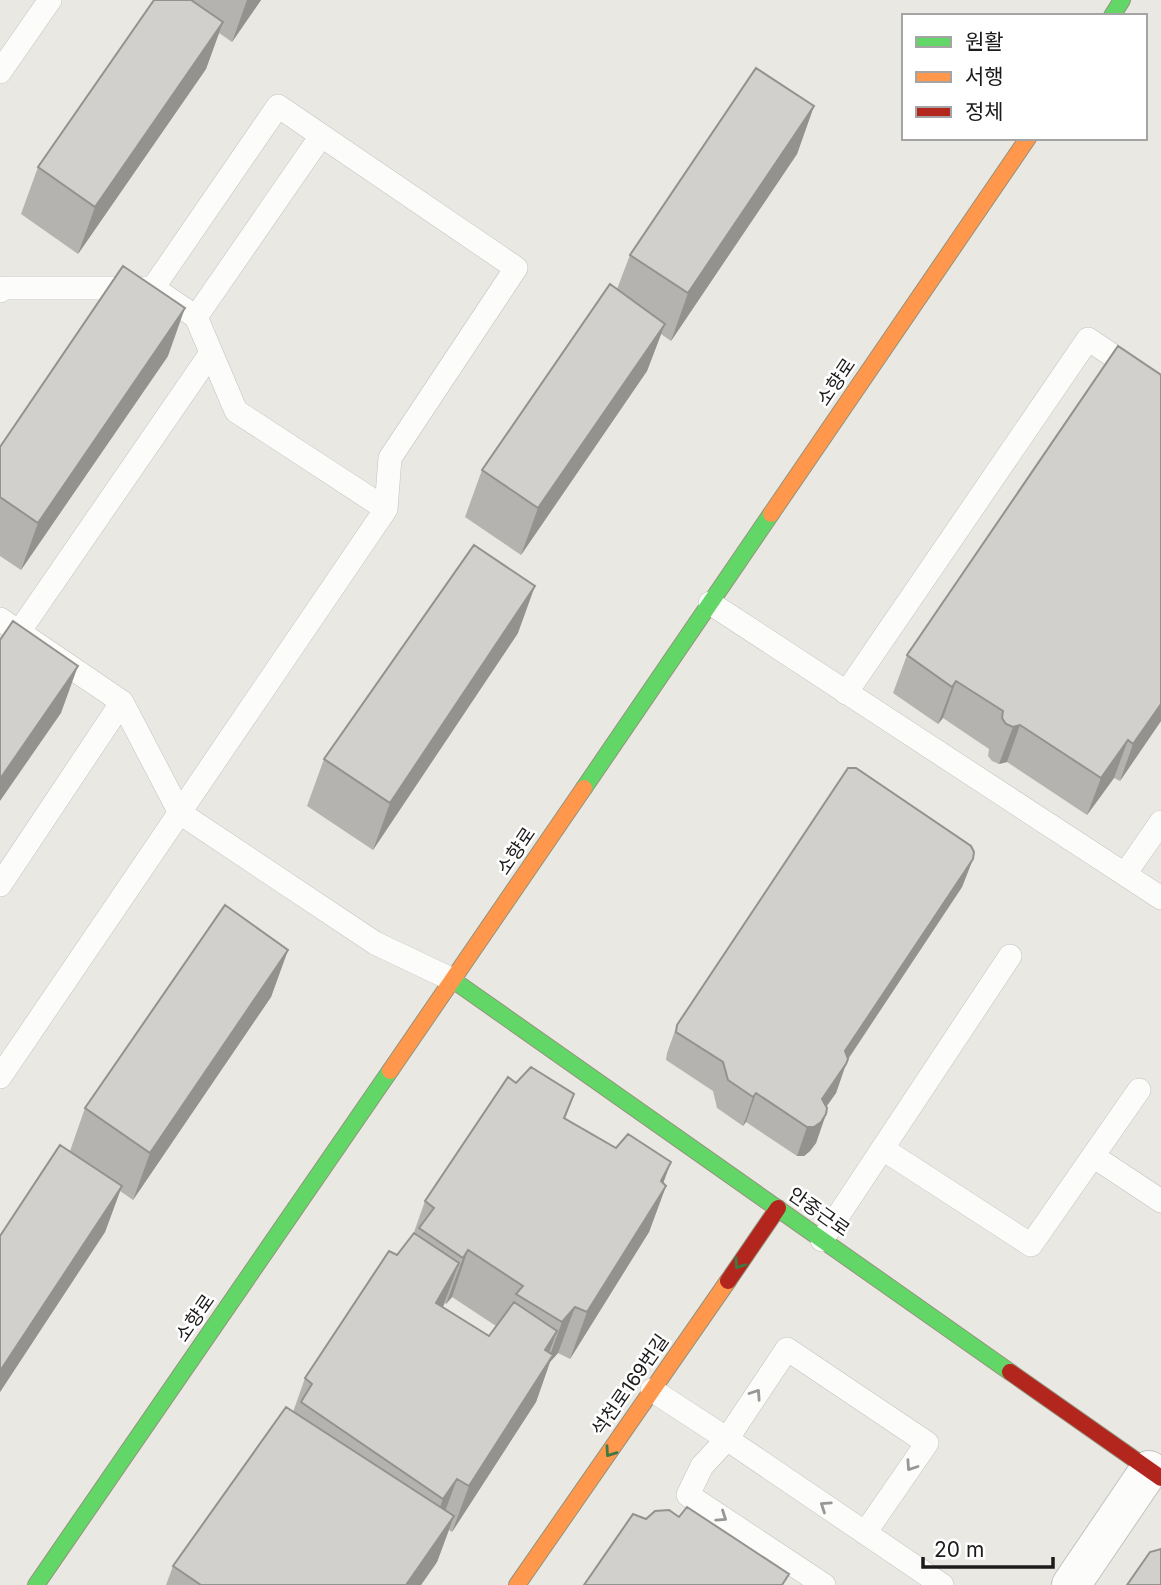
<svg xmlns="http://www.w3.org/2000/svg" width="1161" height="1585" font-family="Inter,'Noto Sans KR',sans-serif">
<rect width="100%" height="100%" fill="#eae8e3"/>
<g fill="none" stroke-linecap="round" stroke-linejoin="round">
<defs>
<path id="lane" d="M 0,72 L 50,0
M 0,291 L 2,288 L 153,288 L 278,106 L 516,268 L 390,458 L 386,509 L 0,1077
M 159,292 L 196,317 L 236,411 L 386,509
M 196,317 L 321,136
M 710,603 L 1161,898
M 0,619 L 122,702 L 180,813 L 375,943 L 453,980
M 19,632 L 211,353
M 846,693 L 1088,339 L 1161,388
M 1125,874 L 1161,822
M 0,885 L 122,702
M 883,1149 L 1031,1245 L 1139,1090
M 1093,1156 L 1161,1201
M 822,1240 L 1010,956
M 652,1390 L 727,1439 L 787,1349 L 927,1443 L 865,1533
M 824,1585 L 688,1495 L 702,1466 L 727,1439 L 942,1585"/>
<path id="street" d="M 1071,1585 L 1149,1470"/>
<path id="fast" d="M 1112,16 L 1122,0
M 584,788 L 771,514
M 453,980 L 1010,1372
M 36,1585 L 390,1071"/>
<path id="slow" d="M 771,514 L 1028,138
M 390,1071 L 584,788
M 517,1585 L 728,1281"/>
<path id="jam" d="M 728,1281 L 778,1208
M 1010,1372 L 1161,1478"/>
</defs>
<!-- lane casing -->
<use href="#lane" stroke="#c2c2bf" stroke-width="24"/>
<!-- street casing -->
<use href="#street" stroke="#c2c2bf" stroke-width="40"/>
<!-- fast casing -->
<use href="#fast" stroke="#93937b" stroke-width="18"/>
<!-- slow casing -->
<use href="#slow" stroke="#93937b" stroke-width="18"/>
<!-- jam casing -->
<use href="#jam" stroke="#93937b" stroke-width="18"/>
<!-- lane -->
<use href="#lane" stroke="#fcfcfb" stroke-width="23"/>
<!-- street -->
<use href="#street" stroke="#fcfcfb" stroke-width="38"/>
<!-- fast -->
<use href="#fast" stroke="#63d668" stroke-width="16"/>
<!-- slow -->
<use href="#slow" stroke="#ff974d" stroke-width="16"/>
<!-- jam -->
<use href="#jam" stroke="#b3261e" stroke-width="16"/>
</g>
<!-- wall -->
<path fill="#b5b3af" fill-rule="evenodd" d="M 154,0 L 261,0 L 232,42 L 219,33 L 206,69 L 78,254 L 21,214 L 38,167 Z
M 814,106 L 797,154 L 671,341 L 661,334 L 647,371 L 521,555 L 465,517 L 482,470 L 617,289 L 630,255 Z
M 168,356 L 21,570 L 0,556 L 0,447 Z
M 1161,375 L 1161,721 L 1120,781 L 1114,778 L 1087,815 L 1007,762 L 999,764 L 992,761 L 988,756 L 989,749 L 943,718 L 938,724 L 893,693 L 907,655 Z
M 518,633 L 373,850 L 307,806 L 324,759 Z
M 973,859 L 962,887 L 847,1061 L 836,1093 L 826,1107 L 826,1114 L 816,1143 L 810,1151 L 804,1156 L 797,1156 L 746,1122 L 743,1126 L 717,1108 L 713,1091 L 666,1060 L 667,1053 L 677,1025 Z
M 288,950 L 271,997 L 133,1200 L 120,1191 L 105,1232 L 0,1392 L 0,1236 L 70,1151 L 85,1108 Z
M 516,1083 L 574,1094 L 565,1119 L 666,1186 L 649,1232 L 570,1359 L 558,1353 L 550,1362 L 536,1402 L 452,1532 L 449,1530 L 437,1562 L 421,1585 L 166,1585 L 173,1566 L 293,1412 L 305,1378 L 413,1235 L 425,1201 ZM 452,1297 L 496,1326 L 489,1336 L 443,1307 L 445,1303 L 446,1304 Z"/>
<!-- shaded-wall -->
<path fill="#93928f" d="M 247,0 L 261,0 L 232,42 Z
M 223,22 L 206,69 L 78,254 L 95,207 Z
M 814,106 L 797,154 L 671,341 L 688,293 Z
M 185,308 L 168,356 L 21,570 L 38,523 Z
M 665,324 L 647,371 L 521,555 L 538,508 Z
M 535,586 L 518,633 L 373,850 L 390,803 Z
M 78,666 L 61,713 L 0,801 L 0,779 Z
M 956,681 L 943,718 L 938,724 L 952,687 Z
M 1161,704 L 1161,721 L 1120,781 L 1133,744 Z
M 1020,725 L 1007,762 L 999,764 L 1013,727 Z
M 1128,740 L 1114,778 L 1087,815 L 1101,778 Z
M 973,859 L 962,887 L 834,1080 L 845,1051 Z
M 288,950 L 271,997 L 133,1200 L 150,1153 Z
M 846,1064 L 836,1093 L 812,1127 L 826,1114 L 816,1143 L 810,1151 L 804,1156 L 797,1156 L 807,1127 L 822,1099 Z
M 756,1093 L 746,1122 L 743,1126 L 753,1097 Z
M 671,1162 L 657,1200 L 666,1186 L 649,1232 L 570,1359 L 587,1312 L 661,1181 Z
M 122,1186 L 105,1232 L 0,1392 L 0,1371 Z
M 468,1250 L 452,1297 L 446,1304 L 463,1258 Z
M 459,1263 L 442,1309 L 436,1303 Z
M 575,1307 L 558,1353 L 550,1362 L 536,1402 L 452,1532 L 469,1486 L 545,1350 L 557,1331 L 542,1372 L 546,1366 L 562,1322 Z
M 457,1479 L 440,1525 L 426,1545 L 443,1499 Z
M 454,1516 L 437,1562 L 421,1585 L 406,1585 Z"/>
<!-- building -->
<path fill="#d2d0cc" stroke="#93928f" stroke-width="2" d="M 154,0 L 191,0 L 223,22 L 95,207 L 38,167 Z
M 756,68 L 814,106 L 688,293 L 630,255 Z
M 123,266 L 185,308 L 38,523 L 0,497 L 0,447 Z
M 610,284 L 665,324 L 538,508 L 482,470 Z
M 1118,346 L 1161,375 L 1161,704 L 1133,744 L 1128,740 L 1101,778 L 1020,725 L 1013,727 L 1006,724 L 1002,718 L 1003,711 L 956,681 L 952,687 L 907,655 Z
M 474,545 L 535,586 L 390,803 L 324,759 Z
M 13,621 L 78,666 L 0,779 L 0,640 Z
M 848,768 L 856,768 L 971,846 L 974,852 L 973,859 L 845,1051 L 848,1059 L 846,1064 L 822,1099 L 827,1108 L 826,1114 L 821,1122 L 814,1127 L 807,1127 L 756,1093 L 753,1097 L 728,1080 L 723,1062 L 676,1032 L 677,1025 Z
M 225,905 L 288,950 L 150,1153 L 85,1108 Z
M 531,1067 L 574,1094 L 564,1118 L 616,1148 L 628,1134 L 671,1162 L 661,1181 L 666,1186 L 587,1312 L 575,1307 L 562,1322 L 516,1294 L 523,1286 L 468,1250 L 463,1258 L 419,1228 L 434,1208 L 425,1201 L 508,1077 L 516,1083 Z
M 60,1145 L 122,1186 L 0,1371 L 0,1236 Z
M 414,1233 L 459,1263 L 436,1303 L 489,1336 L 514,1302 L 557,1331 L 545,1350 L 553,1355 L 469,1486 L 457,1479 L 443,1499 L 301,1402 L 312,1384 L 305,1378 L 389,1251 L 397,1255 Z
M 286,1407 L 454,1516 L 406,1585 L 201,1585 L 173,1566 Z
M 687,1507 L 789,1574 L 782,1585 L 584,1585 L 633,1514 L 646,1519 L 655,1511 L 669,1510 L 679,1517 Z
M 1161,1549 L 1161,1585 L 1127,1585 L 1150,1552 Z"/>
<!-- one-way arrows -->
<defs><path id="oneway-chevron" d="M-2-3.5L2.5 0L-2 3.5" fill="none" stroke-width="1.6" stroke-linecap="round" stroke-linejoin="round" transform="scale(1.75)"/></defs>
<g stroke="#3f7842">
<use href="#oneway-chevron" transform="translate(739 1264) rotate(125)"/>
<use href="#oneway-chevron" transform="translate(610 1452) rotate(125)"/>
</g>
<g stroke="#979796">
<use href="#oneway-chevron" transform="translate(756 1394) rotate(-56)"/>
<use href="#oneway-chevron" transform="translate(911 1466) rotate(124)"/>
<use href="#oneway-chevron" transform="translate(825 1506) rotate(-146)"/>
<use href="#oneway-chevron" transform="translate(722 1517) rotate(34)"/>
</g>
<g text-anchor="middle" dominant-baseline="central" stroke-width="5" stroke-linejoin="round" paint-order="stroke">
<!-- street labels -->
<g font-size="19" fill="#1b1b1b" stroke="#fff">
<text transform="translate(836 382) rotate(-56)">소향로</text>
<text transform="translate(516 851) rotate(-56)">소향로</text>
<text transform="translate(819 1212) rotate(35)">안중근로</text>
<text transform="translate(195 1318) rotate(-55)">소향로</text>
<text transform="translate(630 1385) rotate(-55)">석천로169번길</text>
</g>
</g>
<!-- legend -->
<rect x="902" y="14" width="245" height="126" fill="#ffffff" stroke="#a4a4a4" stroke-width="2"/>
<rect x="916" y="37" width="35" height="10" fill="#63d668" stroke="#a4a4a4" stroke-width="2"/>
<text x="965" y="49" font-size="21" fill="#1b1b1b">원활</text>
<rect x="916" y="72" width="35" height="10" fill="#ff974d" stroke="#a4a4a4" stroke-width="2"/>
<text x="965" y="84" font-size="21" fill="#1b1b1b">서행</text>
<rect x="916" y="107" width="35" height="10" fill="#b3261e" stroke="#a4a4a4" stroke-width="2"/>
<text x="965" y="119" font-size="21" fill="#1b1b1b">정체</text>
<!-- scale -->
<path d="M923 1557v10h130v-10" fill="none" stroke="#1b1b1b" stroke-width="3.5"/>
<text x="934" y="1557" font-size="21" fill="#1b1b1b" stroke="#ffffff" stroke-width="5" paint-order="stroke">20 m</text>
</svg>
